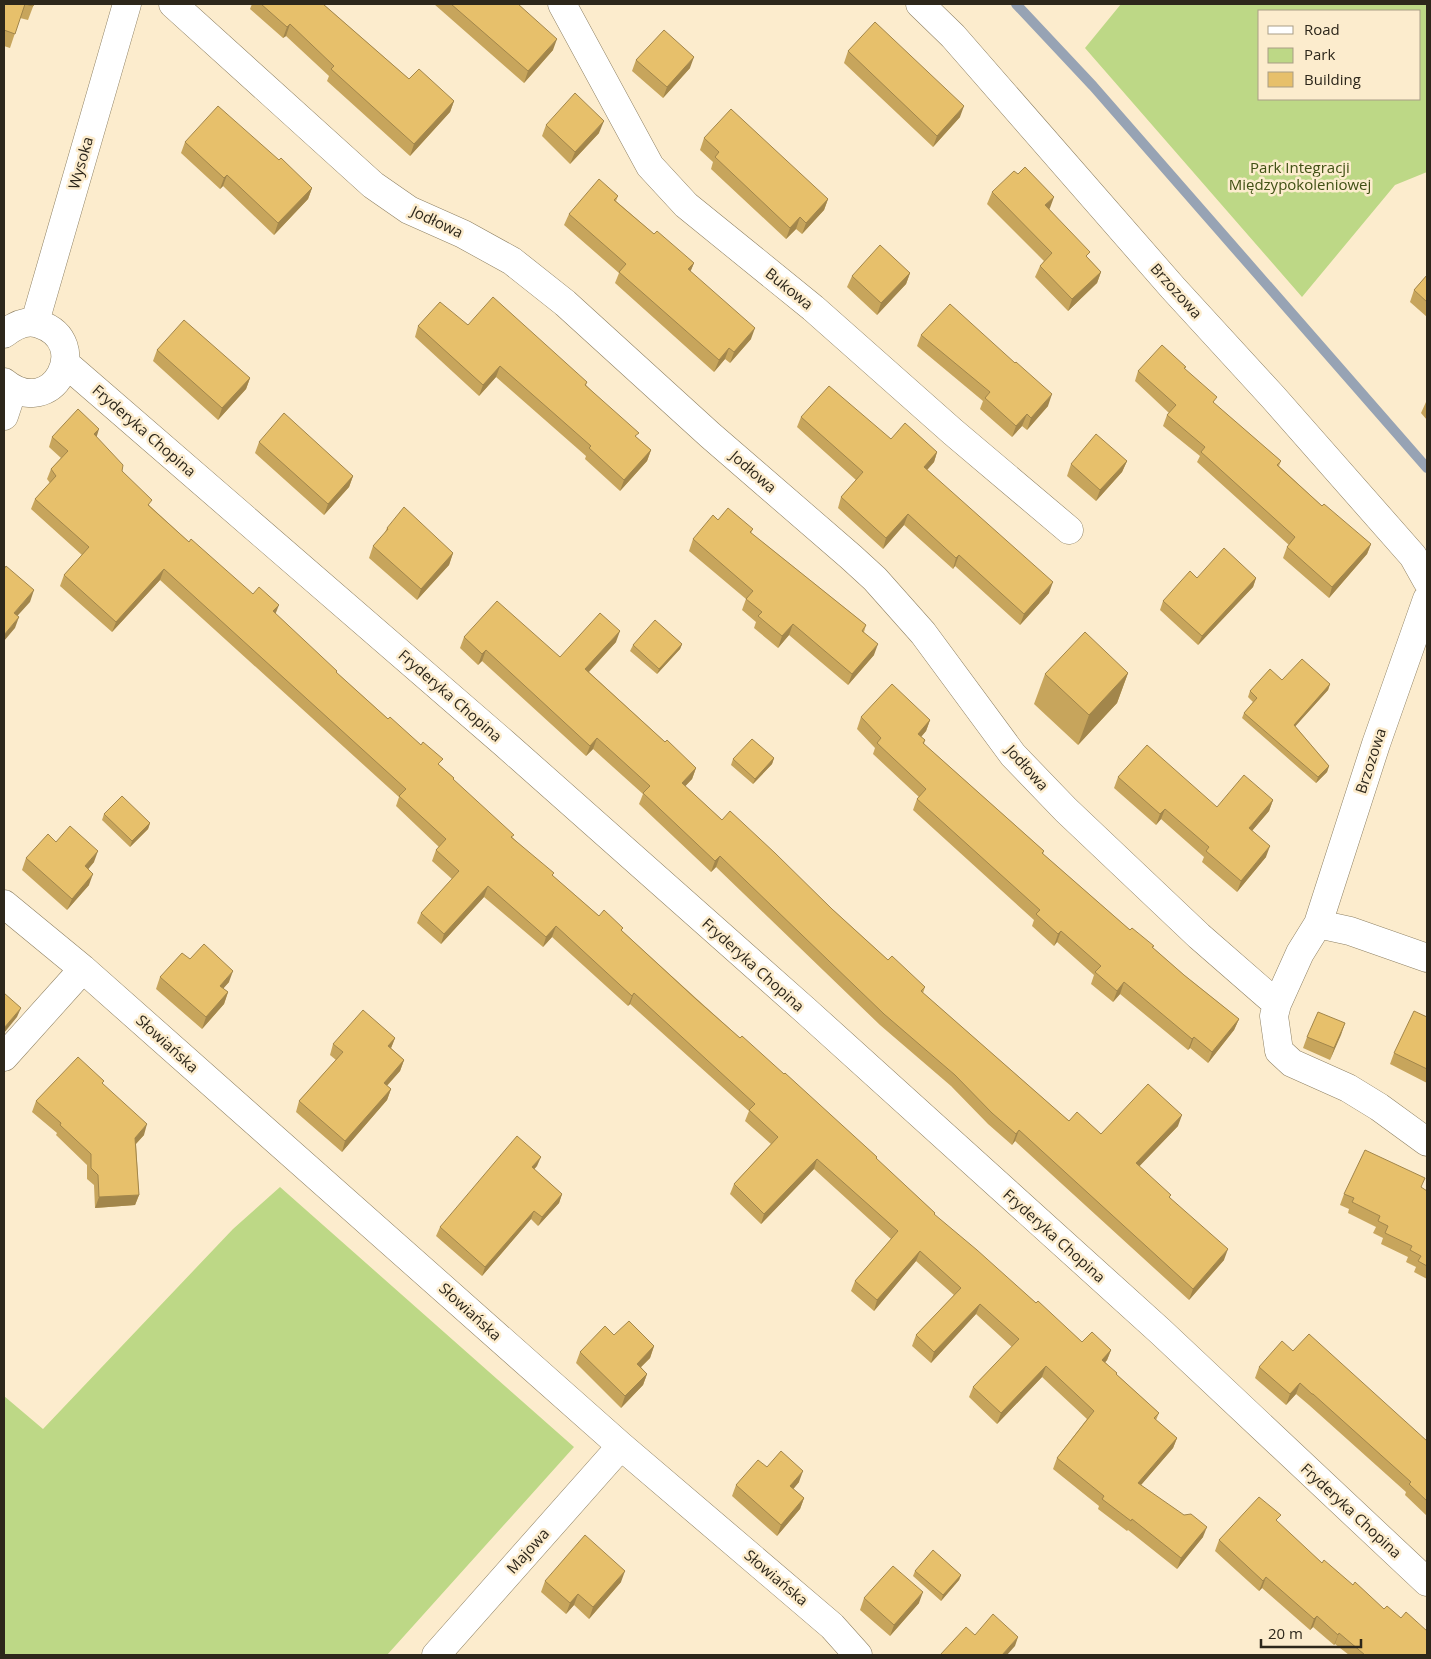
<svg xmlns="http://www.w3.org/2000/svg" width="1431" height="1659" font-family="'Open Sans',sans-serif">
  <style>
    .green { fill: #bdd886; fill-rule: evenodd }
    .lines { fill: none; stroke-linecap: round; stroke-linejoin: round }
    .stream { stroke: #97a3b4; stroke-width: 10 }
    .street-casing { stroke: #8e8063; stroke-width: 29 }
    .street { stroke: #fff; stroke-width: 28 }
    .wall { fill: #c7a55c }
    .shaded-wall { fill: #a2864b }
    .building { fill: #e7c06b; stroke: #a2864b }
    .labels { text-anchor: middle; stroke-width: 5; stroke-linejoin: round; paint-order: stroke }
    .street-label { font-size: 15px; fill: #2d271b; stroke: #fceccd }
    .park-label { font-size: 15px; fill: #405014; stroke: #fceccd }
  </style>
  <rect width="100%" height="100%" fill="#fceccd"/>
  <path class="green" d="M 1121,4 L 1427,4 L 1427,172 L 1395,185 L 1302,297 L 1085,48 ZM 1260,11 L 1420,11 L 1420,99 L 1260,99 Z
    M 280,1187 L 574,1447 L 387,1655 L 4,1655 L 4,1396 L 43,1429 L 233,1229 Z"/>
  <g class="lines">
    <path class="stream" d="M 1016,4 L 1093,86 L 1427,468"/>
    <defs>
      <path id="street" d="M 173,4 L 373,185 L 409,210 L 463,234 L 512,261 L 565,303 L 710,435 L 851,557 L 875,579 L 923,633 L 1013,755 L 1066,810 L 1199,936 L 1277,1004
        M 562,4 L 650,166 L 686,205 L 813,308 L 953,432 L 1069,530
        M 920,4 L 953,36 L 1173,288 L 1273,397 L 1413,556 L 1427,581
        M 35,322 L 127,4
        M 4,334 C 14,326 26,319 39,324 C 94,342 53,422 4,382
        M 65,363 L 505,744 L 805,1010 L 1160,1331 L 1427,1582
        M 4,416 L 13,389
        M 4,904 L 83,969 L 621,1446 L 832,1626 L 858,1655
        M 1318,924 L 1376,744 L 1427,599
        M 1427,958 L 1350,931 L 1318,924 L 1300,953 L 1277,1004 L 1274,1016 L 1279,1051 L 1292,1063 L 1348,1088 L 1379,1107 L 1427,1142
        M 4,1057 L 83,969
        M 436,1655 L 621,1446"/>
    </defs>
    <use href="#street" class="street-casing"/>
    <use href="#street" class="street"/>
  </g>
  <path class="wall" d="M 4,4 L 34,4 L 28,20 L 20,18 L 10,48 L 4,46 Z
    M 252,4 L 323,4 L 409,79 L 454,101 L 450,112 L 410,156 L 327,81 L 329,76 L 286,36 L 283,38 L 250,9 Z
    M 434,4 L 518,4 L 553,50 L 524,83 Z
    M 848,51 L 960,117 L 933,147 L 844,63 Z
    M 636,60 L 690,68 L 663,98 L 632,71 Z
    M 546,125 L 599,133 L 570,164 L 542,136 Z
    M 704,138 L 828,199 L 824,210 L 802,234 L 796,229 L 786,239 L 711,169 L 713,162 L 700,150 Z
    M 185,142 L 279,160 L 312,188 L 308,199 L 274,235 L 223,186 L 220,189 L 181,153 Z
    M 992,192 L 1050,208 L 1049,209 L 1088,258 L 1101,272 L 1097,283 L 1068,311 L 1035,277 L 1040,266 L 1044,261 L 987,204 Z
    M 618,196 L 616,201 L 654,234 L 694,263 L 690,272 L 751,339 L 730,363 L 725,359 L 714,372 L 615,283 L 619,273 L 564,225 L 569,214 Z
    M 910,273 L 906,284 L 877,315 L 847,287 L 852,276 Z
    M 1427,275 L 1427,317 L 1410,302 L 1414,290 Z
    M 468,325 L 587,382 L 586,385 L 637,438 L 651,450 L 647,461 L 620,491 L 585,459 L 586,456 L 496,377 L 479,396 L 415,337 L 418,326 Z
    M 921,335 L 1015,363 L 1048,406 L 1027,430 L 1022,426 L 1012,437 L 980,409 L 983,401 L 917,346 Z
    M 157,350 L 250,378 L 246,389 L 218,420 L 153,361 Z
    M 1185,369 L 1215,404 L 1281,461 L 1279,466 L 1322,506 L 1371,544 L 1367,554 L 1329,598 L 1283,558 L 1287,547 L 1289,545 L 1197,462 L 1200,456 L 1163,426 L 1167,415 L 1169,413 L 1135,381 L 1138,371 Z
    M 1427,401 L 1427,420 L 1421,413 L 1426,402 Z
    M 801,417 L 937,452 L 934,462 L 927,470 L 1049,593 L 1020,625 L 955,566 L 953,569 L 904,525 L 883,549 L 838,508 L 841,497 L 856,480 L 797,427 Z
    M 52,437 L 96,437 L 122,471 L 150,506 L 189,542 L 275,614 L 337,673 L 454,778 L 453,779 L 513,838 L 553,876 L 599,916 L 622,931 L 740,1038 L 877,1157 L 876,1159 L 935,1213 L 934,1215 L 1036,1303 L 1082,1342 L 1111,1350 L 1107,1360 L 1105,1362 L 1117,1375 L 1159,1413 L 1156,1420 L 1177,1438 L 1173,1448 L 1141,1485 L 1203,1537 L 1177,1569 L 1128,1530 L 1127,1531 L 1098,1509 L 1099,1506 L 1053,1469 L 1057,1458 L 1087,1419 L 1042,1377 L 997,1424 L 969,1397 L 973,1387 L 1012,1347 L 976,1314 L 931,1363 L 912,1346 L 916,1335 L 954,1295 L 916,1261 L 874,1311 L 851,1291 L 855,1281 L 891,1239 L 814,1169 L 761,1224 L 730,1194 L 734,1184 L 771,1144 L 745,1121 L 749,1111 L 630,1004 L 628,1006 L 552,937 L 543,947 L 484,897 L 441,944 L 417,923 L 421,913 L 452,879 L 432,861 L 436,850 L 439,847 L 396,806 L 399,797 L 160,580 L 112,632 L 60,586 L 64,575 L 82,555 L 31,509 L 35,499 L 50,483 L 47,479 L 51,469 L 61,458 L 49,447 Z
    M 259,442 L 353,476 L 349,487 L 324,515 L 255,453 Z
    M 1127,461 L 1122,472 L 1096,501 L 1067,476 L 1071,464 Z
    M 718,520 L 753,529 L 751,533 L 866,625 L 864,632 L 874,655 L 848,685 L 789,635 L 778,648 L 754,628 L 756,622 L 742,610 L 746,599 L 689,551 L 693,539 Z
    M 387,528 L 453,553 L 449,565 L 417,600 L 369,558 L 373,546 L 384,534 Z
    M 1197,578 L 1256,578 L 1253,587 L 1198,645 L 1160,610 L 1163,601 Z
    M 464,637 L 560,657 L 616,642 L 589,672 L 665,742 L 696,768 L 692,779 L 685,786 L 722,820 L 832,909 L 888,960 L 925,987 L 923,993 L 1069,1121 L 1101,1134 L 1178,1126 L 1139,1166 L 1170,1198 L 1224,1260 L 1189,1300 L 1015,1141 L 1012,1145 L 988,1124 L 951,1086 L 880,1025 L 716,867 L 711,872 L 639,804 L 643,794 L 593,749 L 586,756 L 482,661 L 478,665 L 460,648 Z
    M 682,644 L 680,649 L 657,674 L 630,651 L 633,645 Z
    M 1128,673 L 1117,703 L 1078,745 L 1034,704 L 1045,674 Z
    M 1282,680 L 1330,684 L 1328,690 L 1295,726 L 1329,766 L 1327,772 L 1316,783 L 1242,718 L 1244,713 L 1253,702 L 1248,697 L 1250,691 Z
    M 861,717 L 930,720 L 926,731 L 921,737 L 925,740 L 924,744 L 1044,851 L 1043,854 L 1130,930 L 1153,948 L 1184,975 L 1239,1019 L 1234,1030 L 1208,1063 L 1190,1048 L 1188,1050 L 1120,994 L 1113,1002 L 1091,984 L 1094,975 L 1057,942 L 1054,946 L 1032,926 L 1034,920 L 913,810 L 917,799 L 919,797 L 873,754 L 875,748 L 857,729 Z
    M 774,758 L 772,764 L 753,784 L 731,765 L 733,759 Z
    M 1118,777 L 1217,807 L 1273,800 L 1269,811 L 1252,831 L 1266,857 L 1237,892 L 1202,862 L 1204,857 L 1161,819 L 1156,825 L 1114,788 Z
    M 104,814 L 150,823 L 148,829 L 130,847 L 102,820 Z
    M 56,842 L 94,862 L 88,869 L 89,885 L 67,910 L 22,870 L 26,858 Z
    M 190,959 L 229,982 L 223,988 L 228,992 L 224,1004 L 202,1029 L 156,989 L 160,977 Z
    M 1427,1016 L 1427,1083 L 1390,1064 L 1394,1053 Z
    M 1345,1023 L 1330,1060 L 1303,1048 L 1307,1037 Z
    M 395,1038 L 391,1048 L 404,1060 L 400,1071 L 387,1086 L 391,1089 L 387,1100 L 342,1152 L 296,1112 L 299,1101 L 336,1060 L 330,1055 L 333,1044 Z
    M 102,1084 L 144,1135 L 136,1144 L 139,1195 L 135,1205 L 95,1208 L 94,1185 L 87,1179 L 87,1165 L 56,1135 L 57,1133 L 32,1112 L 36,1101 Z
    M 537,1166 L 534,1169 L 562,1194 L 559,1203 L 538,1226 L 531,1219 L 482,1276 L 436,1236 L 440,1227 Z
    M 1421,1188 L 1427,1191 L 1427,1279 L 1414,1272 L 1416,1267 L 1406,1262 L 1408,1257 L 1381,1244 L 1383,1238 L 1373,1233 L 1376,1227 L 1348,1213 L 1349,1209 L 1340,1205 L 1344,1194 Z
    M 614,1335 L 654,1346 L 650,1358 L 641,1367 L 647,1374 L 643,1385 L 621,1408 L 576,1363 L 580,1352 Z
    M 1293,1351 L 1427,1441 L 1427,1516 L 1405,1495 L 1406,1492 L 1309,1405 L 1296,1394 L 1286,1405 L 1255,1378 L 1259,1367 Z
    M 767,1467 L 799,1482 L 793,1489 L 804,1498 L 800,1509 L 777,1536 L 732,1496 L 736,1485 Z
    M 1278,1523 L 1322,1563 L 1427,1655 L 1349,1655 L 1335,1644 L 1334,1645 L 1313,1627 L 1310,1630 L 1262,1588 L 1259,1591 L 1215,1551 L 1219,1540 Z
    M 915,1571 L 961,1575 L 959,1580 L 941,1601 L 913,1576 Z
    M 545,1581 L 621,1582 L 589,1619 L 574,1605 L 566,1614 L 541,1592 Z
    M 864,1598 L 919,1603 L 890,1636 L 860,1610 Z"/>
  <path class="shaded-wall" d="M 290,24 L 286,36 L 283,38 L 287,27 Z
    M 557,39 L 553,50 L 524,83 L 528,71 Z
    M 694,57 L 690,68 L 663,98 L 667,87 Z
    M 454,101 L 450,112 L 410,156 L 414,144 Z
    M 964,106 L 960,117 L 933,147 L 937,136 Z
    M 604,121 L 599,133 L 570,164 L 575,152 Z
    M 227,175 L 223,186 L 220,189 L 224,178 Z
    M 312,188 L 308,199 L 274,235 L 278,223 Z
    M 1054,197 L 1050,208 L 1041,217 L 1045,205 Z
    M 828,199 L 824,210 L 802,234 L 806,223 Z
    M 800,217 L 796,229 L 786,239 L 790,228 Z
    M 694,263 L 689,275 L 688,269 Z
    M 1101,272 L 1097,283 L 1068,311 L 1072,299 Z
    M 910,273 L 906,284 L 877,315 L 881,303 Z
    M 755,328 L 751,339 L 730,363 L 734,352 Z
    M 729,348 L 725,359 L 714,372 L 719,360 Z
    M 500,366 L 496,377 L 479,396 L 483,385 Z
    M 250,378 L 246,389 L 218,420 L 222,408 Z
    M 1052,394 L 1048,406 L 1027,430 L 1031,418 Z
    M 1027,414 L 1022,426 L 1012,437 L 1016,426 Z
    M 99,429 L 96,439 L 94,434 Z
    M 651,450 L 647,461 L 620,491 L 624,480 Z
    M 937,452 L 934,462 L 920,478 L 924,467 Z
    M 1127,461 L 1122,472 L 1096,501 L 1100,490 Z
    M 353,476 L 349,487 L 324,515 L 328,504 Z
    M 908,514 L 904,525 L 883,549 L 886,538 Z
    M 1371,544 L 1367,554 L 1329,598 L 1332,587 Z
    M 453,553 L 449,565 L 417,600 L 421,589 Z
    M 959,555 L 955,566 L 953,569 L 956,558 Z
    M 164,569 L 160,580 L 112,632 L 116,622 Z
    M 1256,578 L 1253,587 L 1198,645 L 1202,636 Z
    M 1053,582 L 1049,593 L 1020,625 L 1024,614 Z
    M 34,590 L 30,602 L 10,624 L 14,613 Z
    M 279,605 L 275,615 L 273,611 Z
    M 19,617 L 15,628 L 4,641 L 4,635 Z
    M 793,624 L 789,635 L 778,648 L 782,636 Z
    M 620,631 L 616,642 L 581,680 L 585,669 Z
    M 682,644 L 680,649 L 657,674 L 659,669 Z
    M 878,644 L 874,655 L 848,685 L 852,674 Z
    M 486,650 L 482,661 L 478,665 L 482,654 Z
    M 1128,673 L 1117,703 L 1078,745 L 1089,715 Z
    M 1330,684 L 1328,690 L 1292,730 L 1294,725 Z
    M 930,720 L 926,731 L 914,745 L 918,734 Z
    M 597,738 L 593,749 L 586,756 L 590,746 Z
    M 774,758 L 772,764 L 753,784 L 755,779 Z
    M 1329,766 L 1327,772 L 1316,783 L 1318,777 Z
    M 696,768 L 692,779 L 678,794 L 682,783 Z
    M 1273,800 L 1269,811 L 1245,839 L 1249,828 Z
    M 1165,809 L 1161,819 L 1156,825 L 1160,814 Z
    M 150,823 L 148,829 L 130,847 L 132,841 Z
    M 1270,846 L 1266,857 L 1237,892 L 1241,881 Z
    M 98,851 L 94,862 L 81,878 L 85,866 Z
    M 720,856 L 716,867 L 711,872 L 715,861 Z
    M 93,874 L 89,885 L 67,910 L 72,899 Z
    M 488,886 L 484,897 L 441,944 L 444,934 Z
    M 556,926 L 552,937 L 543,947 L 546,937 Z
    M 1061,931 L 1057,942 L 1054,946 L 1058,934 Z
    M 233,971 L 229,982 L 216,997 L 220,986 Z
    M 1124,982 L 1120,994 L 1113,1002 L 1117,991 Z
    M 228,992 L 224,1004 L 202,1029 L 206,1017 Z
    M 634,993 L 630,1004 L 628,1006 L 632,996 Z
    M 21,1008 L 17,1017 L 4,1033 L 4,1028 Z
    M 1239,1019 L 1234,1030 L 1208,1063 L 1212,1052 Z
    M 1345,1023 L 1341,1035 L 1330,1060 L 1334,1048 Z
    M 1194,1037 L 1190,1048 L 1188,1050 L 1192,1039 Z
    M 395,1038 L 391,1048 L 388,1046 Z
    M 404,1060 L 400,1071 L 380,1093 L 384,1083 Z
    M 391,1089 L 387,1100 L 342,1152 L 345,1141 Z
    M 1182,1115 L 1178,1126 L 1132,1174 L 1136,1163 Z
    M 147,1124 L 144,1135 L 131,1149 L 135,1138 Z
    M 1019,1130 L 1015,1141 L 1012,1145 L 1016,1134 Z
    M 541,1157 L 537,1166 L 528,1176 L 532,1167 Z
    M 817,1159 L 814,1169 L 761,1224 L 764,1214 Z
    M 562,1194 L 559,1203 L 538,1226 L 542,1217 Z
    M 139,1195 L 135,1205 L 95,1208 L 99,1197 Z
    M 534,1211 L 531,1219 L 482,1276 L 485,1267 Z
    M 1228,1249 L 1224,1260 L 1189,1300 L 1193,1289 Z
    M 920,1251 L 916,1261 L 874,1311 L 877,1300 Z
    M 980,1304 L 976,1314 L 931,1363 L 934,1352 Z
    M 654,1346 L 650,1358 L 633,1375 L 637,1364 Z
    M 1111,1350 L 1107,1360 L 1099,1370 L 1102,1360 Z
    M 1046,1366 L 1042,1377 L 997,1424 L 1001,1413 Z
    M 647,1374 L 643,1385 L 621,1408 L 625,1396 Z
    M 1300,1383 L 1296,1394 L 1286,1405 L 1290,1394 Z
    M 1177,1438 L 1173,1448 L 1134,1493 L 1138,1483 Z
    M 803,1471 L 799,1482 L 786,1498 L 790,1486 Z
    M 804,1498 L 800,1509 L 777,1536 L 781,1525 Z
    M 1207,1527 L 1203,1537 L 1177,1569 L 1181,1558 Z
    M 625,1571 L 621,1582 L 589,1619 L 593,1607 Z
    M 961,1575 L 959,1580 L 941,1601 L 943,1595 Z
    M 1266,1577 L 1262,1588 L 1259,1591 L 1263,1581 Z
    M 923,1592 L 919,1603 L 890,1636 L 894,1625 Z
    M 578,1594 L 574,1605 L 566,1614 L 570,1603 Z
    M 1317,1616 L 1313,1627 L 1310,1630 L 1314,1619 Z
    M 1339,1633 L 1335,1644 L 1334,1645 L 1338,1635 Z
    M 1018,1637 L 1015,1646 L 1007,1655 L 1002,1655 Z"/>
  <path class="building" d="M 4,4 L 34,4 L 33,6 L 25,4 L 15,34 L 4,30 Z
    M 261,4 L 323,4 L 409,79 L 419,69 L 454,101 L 414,144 L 331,69 L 334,66 L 290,24 L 287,27 Z
    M 451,4 L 518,4 L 557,39 L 528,71 Z
    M 875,22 L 964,106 L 937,136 L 848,51 Z
    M 664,30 L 694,57 L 667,87 L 636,60 Z
    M 575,93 L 604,121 L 575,152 L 546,125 Z
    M 218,106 L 279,160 L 281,158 L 312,188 L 278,223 L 227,175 L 224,178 L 185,142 Z
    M 731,109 L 828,199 L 806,223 L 800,217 L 790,228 L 715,157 L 719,152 L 704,138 Z
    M 1025,167 L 1054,197 L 1045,205 L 1090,252 L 1086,256 L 1101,272 L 1072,299 L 1040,266 L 1052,253 L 992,192 L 1014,171 L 1018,174 Z
    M 599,179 L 618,196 L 614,200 L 654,234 L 657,231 L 694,263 L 688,269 L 755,328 L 734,352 L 729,348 L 719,360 L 619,272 L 626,264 L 569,214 Z
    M 880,245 L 910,273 L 881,303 L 852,276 Z
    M 1427,275 L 1427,302 L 1414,290 Z
    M 493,297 L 587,382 L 585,385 L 639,433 L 635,436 L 651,450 L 624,480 L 589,448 L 591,446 L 500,366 L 483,385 L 418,326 L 440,302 L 468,325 Z
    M 950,304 L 1015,363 L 1016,362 L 1052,394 L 1031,418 L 1027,414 L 1016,426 L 985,398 L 990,392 L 921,335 Z
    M 184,320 L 250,378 L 222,408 L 157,350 Z
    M 1162,345 L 1186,367 L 1184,368 L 1217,397 L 1213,402 L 1281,461 L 1277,465 L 1322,506 L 1324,504 L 1371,544 L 1332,587 L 1287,547 L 1295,537 L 1201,452 L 1205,447 L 1167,415 L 1176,405 L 1138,371 Z
    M 829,386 L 891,439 L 905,423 L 937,452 L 924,467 L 1053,582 L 1024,614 L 959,555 L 956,558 L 908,514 L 886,538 L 841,497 L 863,472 L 801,417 Z
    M 78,409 L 99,429 L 94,434 L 123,465 L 122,471 L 152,500 L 148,505 L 189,542 L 191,539 L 253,594 L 259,587 L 279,605 L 273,611 L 337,671 L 336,672 L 388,719 L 390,717 L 421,745 L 423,742 L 443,759 L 438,764 L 454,778 L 453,779 L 514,835 L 511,837 L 554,873 L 552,875 L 599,916 L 604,910 L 623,928 L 621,930 L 697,1000 L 740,1038 L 742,1036 L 784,1074 L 785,1073 L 877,1157 L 876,1158 L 935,1213 L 934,1214 L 977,1250 L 1036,1303 L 1038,1301 L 1082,1342 L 1092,1332 L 1111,1350 L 1102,1360 L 1117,1373 L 1116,1374 L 1159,1413 L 1154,1418 L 1177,1438 L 1138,1483 L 1184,1515 L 1191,1514 L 1207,1527 L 1181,1558 L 1132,1519 L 1131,1521 L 1102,1499 L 1104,1496 L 1057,1458 L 1094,1411 L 1046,1366 L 1001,1413 L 973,1387 L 1019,1339 L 980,1304 L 934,1352 L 916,1335 L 961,1288 L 920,1251 L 877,1300 L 855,1281 L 898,1231 L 817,1159 L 764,1214 L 734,1184 L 778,1137 L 749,1110 L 755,1104 L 634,993 L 632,996 L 556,926 L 546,937 L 488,886 L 444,934 L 421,913 L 459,871 L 436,850 L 446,839 L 399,796 L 406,789 L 164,569 L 116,622 L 64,575 L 89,547 L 35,499 L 56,476 L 51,469 L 68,451 L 52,437 Z
    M 284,413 L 353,476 L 328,504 L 259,442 Z
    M 1096,434 L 1127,461 L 1100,490 L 1071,464 Z
    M 404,507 L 453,553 L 421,589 L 373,546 L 388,529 L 387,528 Z
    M 728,508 L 753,529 L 750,532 L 866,625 L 862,631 L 878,644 L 852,674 L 793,624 L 782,636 L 758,616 L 762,612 L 746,599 L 753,591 L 693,539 L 713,515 L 718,520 Z
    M 1224,548 L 1256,578 L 1202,636 L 1163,601 L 1190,571 L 1197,578 Z
    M 6,566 L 34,590 L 14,613 L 19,617 L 4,635 L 4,569 Z
    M 497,601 L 560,657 L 600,613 L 620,631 L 585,669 L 665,742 L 667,740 L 696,768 L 682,783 L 722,820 L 730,811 L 775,853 L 832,909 L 888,960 L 892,956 L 925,987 L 921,991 L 1069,1121 L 1077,1112 L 1101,1134 L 1148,1084 L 1182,1115 L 1136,1163 L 1171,1195 L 1169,1197 L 1228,1249 L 1193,1289 L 1019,1130 L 1016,1134 L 992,1113 L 955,1075 L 884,1014 L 720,856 L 715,861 L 643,793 L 650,786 L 597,738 L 590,746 L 486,650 L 482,654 L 464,637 Z
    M 655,620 L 682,644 L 659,669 L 633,645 Z
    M 1085,632 L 1128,673 L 1089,715 L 1045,674 Z
    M 1302,659 L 1330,684 L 1294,725 L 1329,766 L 1318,777 L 1244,713 L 1257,698 L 1250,691 L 1270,669 L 1282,680 Z
    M 892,684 L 930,720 L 918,734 L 925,740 L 923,743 L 1044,851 L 1042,853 L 1130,930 L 1132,928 L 1154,946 L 1152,947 L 1184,975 L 1239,1019 L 1212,1052 L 1194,1037 L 1192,1039 L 1124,982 L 1117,991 L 1095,972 L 1101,966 L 1061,931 L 1058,934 L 1036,914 L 1040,910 L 917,799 L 926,789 L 877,743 L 881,738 L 861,717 Z
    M 752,739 L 774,758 L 755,779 L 733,759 Z
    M 1147,745 L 1217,807 L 1244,775 L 1273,800 L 1249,828 L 1270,846 L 1241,881 L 1206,851 L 1209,847 L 1165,809 L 1160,814 L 1118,777 Z
    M 122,796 L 150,823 L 132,841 L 104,814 Z
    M 70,826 L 98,851 L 85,866 L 93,874 L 72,899 L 26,858 L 48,834 L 56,842 Z
    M 204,944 L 233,971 L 220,986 L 228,992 L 206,1017 L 160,977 L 182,953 L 190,959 Z
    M 4,993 L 21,1008 L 4,1028 Z
    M 363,1010 L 395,1038 L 388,1046 L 404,1060 L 384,1083 L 391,1089 L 345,1141 L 299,1101 L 343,1052 L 333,1044 Z
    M 1414,1011 L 1427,1017 L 1427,1016 L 1427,1069 L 1394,1053 Z
    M 1318,1012 L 1345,1023 L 1334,1048 L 1307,1037 Z
    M 78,1057 L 104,1081 L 102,1083 L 147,1124 L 135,1138 L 139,1195 L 99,1197 L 98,1175 L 91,1168 L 91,1154 L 60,1125 L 61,1123 L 36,1101 Z
    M 517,1136 L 541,1157 L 532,1167 L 562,1194 L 542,1217 L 534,1211 L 485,1267 L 440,1227 Z
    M 1365,1150 L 1425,1178 L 1421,1187 L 1427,1191 L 1427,1266 L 1418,1261 L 1421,1256 L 1410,1250 L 1412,1246 L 1385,1233 L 1388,1226 L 1378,1221 L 1380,1216 L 1352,1202 L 1354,1198 L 1344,1194 Z
    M 629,1321 L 654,1346 L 637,1364 L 647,1374 L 625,1396 L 580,1352 L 605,1326 L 614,1335 Z
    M 1309,1334 L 1427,1441 L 1427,1501 L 1409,1484 L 1411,1482 L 1313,1394 L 1312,1394 L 1300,1383 L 1290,1394 L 1259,1367 L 1282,1341 L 1293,1351 Z
    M 781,1451 L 803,1471 L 790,1486 L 804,1498 L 781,1525 L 736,1485 L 758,1460 L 767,1467 Z
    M 1259,1497 L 1281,1515 L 1276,1520 L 1322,1563 L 1324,1560 L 1353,1585 L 1355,1582 L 1384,1609 L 1387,1606 L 1401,1618 L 1406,1612 L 1427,1631 L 1427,1655 L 1365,1655 L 1339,1633 L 1338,1635 L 1317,1616 L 1314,1619 L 1266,1577 L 1263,1581 L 1219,1540 Z
    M 585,1535 L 625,1571 L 593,1607 L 578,1594 L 570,1603 L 545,1581 Z
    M 933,1550 L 961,1575 L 943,1595 L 915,1571 Z
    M 893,1566 L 923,1592 L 894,1625 L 864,1598 Z
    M 993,1614 L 1018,1637 L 1002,1655 L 940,1655 L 966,1627 L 975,1635 Z"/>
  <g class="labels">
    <g class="street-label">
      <text transform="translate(81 163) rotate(-74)" y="5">Wysoka</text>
      <text transform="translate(437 222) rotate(25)" y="5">Jodłowa</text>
      <text transform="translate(789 289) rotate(39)" y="5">Bukowa</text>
      <text transform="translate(1176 291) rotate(48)" y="5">Brzozowa</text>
      <text transform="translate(144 431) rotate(41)" y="5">Fryderyka Chopina</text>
      <text transform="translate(753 472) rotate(41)" y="5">Jodłowa</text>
      <text transform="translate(450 696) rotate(41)" y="5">Fryderyka Chopina</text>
      <text transform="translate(1371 761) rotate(-72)" y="5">Brzozowa</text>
      <text transform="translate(1027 768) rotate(48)" y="5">Jodłowa</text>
      <text transform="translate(753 965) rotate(42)" y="5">Fryderyka Chopina</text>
      <text transform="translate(167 1044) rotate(42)" y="5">Słowiańska</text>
      <text transform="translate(1054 1236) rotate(42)" y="5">Fryderyka Chopina</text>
      <text transform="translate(470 1312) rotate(42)" y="5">Słowiańska</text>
      <text transform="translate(1351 1511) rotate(43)" y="5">Fryderyka Chopina</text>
      <text transform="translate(528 1551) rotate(-48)" y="5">Majowa</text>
      <text transform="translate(776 1578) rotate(40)" y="5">Słowiańska</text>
    </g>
    <g class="park-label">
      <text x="1300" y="173">Park Integracji<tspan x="1300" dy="17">Międzypokoleniowej</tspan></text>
    </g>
  </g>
  <rect width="1431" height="1659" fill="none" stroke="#2d271b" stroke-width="10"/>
  <rect x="1258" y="10" width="162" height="90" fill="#fceccd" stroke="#a99d86"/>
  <rect x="1268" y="26" width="25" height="8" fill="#ffffff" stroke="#a99d86"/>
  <text x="1304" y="35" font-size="15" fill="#2d271b">Road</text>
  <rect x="1268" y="48" width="25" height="15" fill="#bdd886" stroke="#a99d86"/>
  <text x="1304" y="60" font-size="15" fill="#2d271b">Park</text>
  <rect x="1268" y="72" width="25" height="15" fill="#e7c06b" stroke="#a99d86"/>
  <text x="1304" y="85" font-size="15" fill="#2d271b">Building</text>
  <path d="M1261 1639v8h100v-8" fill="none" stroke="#2d271b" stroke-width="2.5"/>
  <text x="1268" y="1639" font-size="15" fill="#2d271b" stroke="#fceccd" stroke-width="4" paint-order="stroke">20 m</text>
</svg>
